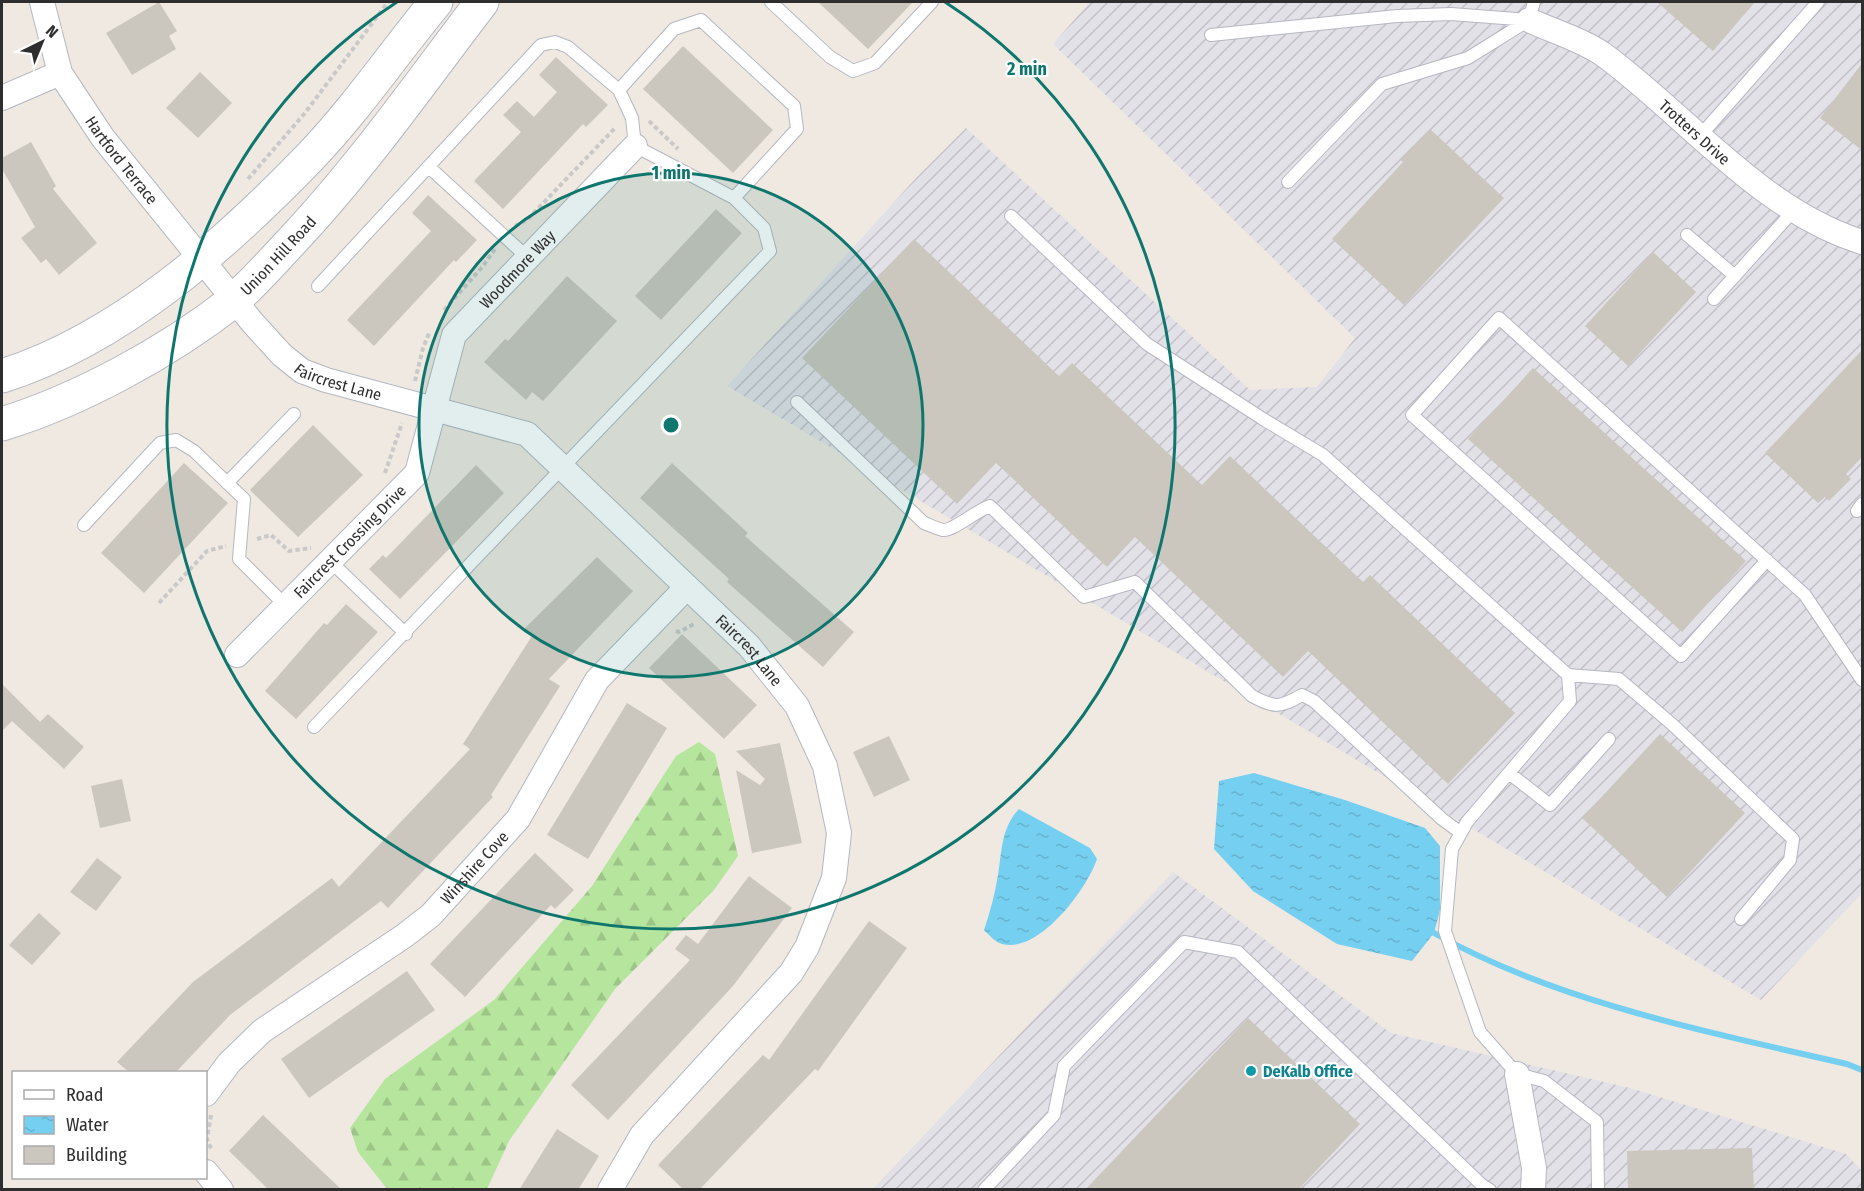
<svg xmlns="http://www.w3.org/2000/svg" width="1864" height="1191" font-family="'Fira Sans Condensed',sans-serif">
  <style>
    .industrial { fill: url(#industrial-furrows) }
    .forest { fill: url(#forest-firs) }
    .water { fill: url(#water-ripples) }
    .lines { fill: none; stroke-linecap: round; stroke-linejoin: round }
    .stream { stroke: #75cff0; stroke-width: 6 }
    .building { fill: #cbc7bf }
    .lane-casing { stroke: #b4b7c1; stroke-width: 14 }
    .street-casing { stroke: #b4b7c1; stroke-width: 26 }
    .secondary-casing { stroke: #b4b7c1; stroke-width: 35 }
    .path { stroke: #c9c9c9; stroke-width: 4; stroke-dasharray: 4.5 3; stroke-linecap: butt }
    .lane { stroke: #fff; stroke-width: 12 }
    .street { stroke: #fff; stroke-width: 24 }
    .secondary { stroke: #fff; stroke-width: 33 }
    .ring { fill: none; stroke: #0f766e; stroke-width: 3 }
    .culture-dot { fill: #0f9aa8; stroke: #fff; stroke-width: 2 }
    .labels { text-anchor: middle; stroke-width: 4.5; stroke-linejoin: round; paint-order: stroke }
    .street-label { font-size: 16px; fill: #2e2e2e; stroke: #fff }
    .culture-label { font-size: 16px; font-weight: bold; fill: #0d838f; stroke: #fff; text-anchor: start }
    .centre { fill: #0f766e; stroke: #fff; stroke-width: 3 }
    .ring-label { font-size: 18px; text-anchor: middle; font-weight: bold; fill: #0f766e; stroke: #fff; stroke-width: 4.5; stroke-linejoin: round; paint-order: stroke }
  </style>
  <defs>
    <pattern id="industrial-furrows" width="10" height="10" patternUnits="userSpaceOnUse" patternTransform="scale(1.5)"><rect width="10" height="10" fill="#e3e1e8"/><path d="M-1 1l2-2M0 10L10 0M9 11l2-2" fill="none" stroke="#c3c1c7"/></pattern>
    <pattern id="forest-firs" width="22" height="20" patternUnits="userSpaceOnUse" patternTransform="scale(1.5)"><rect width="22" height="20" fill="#b6e59e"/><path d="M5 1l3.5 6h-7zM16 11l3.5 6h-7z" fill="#9dc588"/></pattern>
    <pattern id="water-ripples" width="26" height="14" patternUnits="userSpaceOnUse" patternTransform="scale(1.5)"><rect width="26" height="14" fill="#75cff0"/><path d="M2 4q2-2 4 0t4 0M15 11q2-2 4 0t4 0" fill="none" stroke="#66b2ce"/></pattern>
  </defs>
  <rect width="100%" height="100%" fill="#efe9e1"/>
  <path class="industrial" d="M 1090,2 L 1862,2 L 1862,893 L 1761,1000 L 727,386 L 916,178 L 966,128 L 1250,390 L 1317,387 L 1355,338 L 1053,44 Z
    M 1173,872 L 1391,1033 L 1630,1088 L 1846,1154 L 1862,1171 L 1862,1190 L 872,1190 Z"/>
  <path class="forest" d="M 699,742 L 715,754 L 738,856 L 714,890 L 615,989 L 509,1141 L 487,1189 L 387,1189 L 358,1152 L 350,1128 L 385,1079 L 494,1000 L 592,886 L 676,756 Z"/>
  <path class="water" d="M 1254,773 L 1345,800 L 1425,828 L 1440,846 L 1440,910 L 1434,933 L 1412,961 L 1337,944 L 1253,891 L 1214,849 L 1219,781 Z
    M 1019,809 L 1090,848 L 1097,859 C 1087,889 1039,954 1002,944 C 995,942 989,935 984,930 C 990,912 995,894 998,875 C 1002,851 1001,828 1019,809 Z"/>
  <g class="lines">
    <path class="stream" d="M 1434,933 C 1556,1002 1712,1033 1847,1064 L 1862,1070"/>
  </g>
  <path class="building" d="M 159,2 L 177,31 L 169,36 L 176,49 L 132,75 L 106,33 Z
    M 818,2 L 913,2 L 868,49 Z
    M 1657,2 L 1755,2 L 1713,51 Z
    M 683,46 L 773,130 L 733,173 L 643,89 Z
    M 556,57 L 608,105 L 586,127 L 583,124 L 503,209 L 474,181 L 521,132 L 503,115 L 517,101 L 534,117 L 557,92 L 539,75 Z
    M 1863,62 L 1863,151 L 1820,118 Z
    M 200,72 L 232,103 L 198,138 L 166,108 Z
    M 1430,129 L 1504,198 L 1404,305 L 1332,239 L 1403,162 L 1400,160 Z
    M 31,142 L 56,186 L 53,189 L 97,243 L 59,275 L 46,259 L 41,263 L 21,238 L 35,227 L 2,169 L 2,158 Z
    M 428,195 L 477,240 L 456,262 L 454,260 L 374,346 L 347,320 L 431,231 L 412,213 Z
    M 716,209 L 742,233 L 661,320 L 635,296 Z
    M 914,239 L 1059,376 L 1072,363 L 1202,485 L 1230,456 L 1363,582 L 1370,575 L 1515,713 L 1448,784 L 1308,651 L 1283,677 L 1135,537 L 1107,567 L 996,463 L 957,504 L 802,358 Z
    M 1653,252 L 1696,292 L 1628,366 L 1585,326 Z
    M 567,276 L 617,321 L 543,401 L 532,392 L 526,400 L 484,362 L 505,339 L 508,341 Z
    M 1863,349 L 1863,456 L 1846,474 L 1851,479 L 1829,501 L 1825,497 L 1818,503 L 1765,453 Z
    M 1533,368 L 1746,561 L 1682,632 L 1468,439 Z
    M 313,425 L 363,475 L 298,537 L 250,490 Z
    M 184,463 L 228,503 L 144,593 L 101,553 Z
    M 672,463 L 748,533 L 745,536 L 854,632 L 823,667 L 727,582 L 729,579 L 640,498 Z
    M 476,465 L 504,493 L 400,599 L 369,569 L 383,555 L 386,558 Z
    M 597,557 L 633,591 L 549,679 L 560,686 L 491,795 L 493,797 L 388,908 L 381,901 L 230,1015 L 176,1072 L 129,1072 L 117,1062 L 193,982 L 332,878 L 339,887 L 470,749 L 463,744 L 532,636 L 524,629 Z
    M 346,604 L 378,632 L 296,719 L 265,691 L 324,623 L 327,625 Z
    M 682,634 L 757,705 L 724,739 L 649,668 Z
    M 2,684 L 40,722 L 48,714 L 84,747 L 64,769 L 12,721 L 2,731 Z
    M 627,703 L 667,728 L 588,859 L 547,835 Z
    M 1660,734 L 1745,813 L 1667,897 L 1582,818 Z
    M 889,736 L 910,780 L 874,797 L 853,752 Z
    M 780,743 L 802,843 L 752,853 L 736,770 L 760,785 L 765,779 L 736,751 Z
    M 122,779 L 131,821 L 100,828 L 91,786 Z
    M 535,853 L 574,890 L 555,909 L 551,905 L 465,997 L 430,964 Z
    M 97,858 L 122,877 L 96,911 L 70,892 Z
    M 749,876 L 792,908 L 733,986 L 608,1120 L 571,1085 L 690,960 L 675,949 L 686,935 L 698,944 Z
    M 39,913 L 61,933 L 32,965 L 9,945 Z
    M 869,921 L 907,948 L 818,1071 L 815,1069 L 699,1190 L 684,1190 L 658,1165 L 763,1055 L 769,1060 Z
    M 407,971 L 435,1010 L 309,1098 L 281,1059 Z
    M 1248,1018 L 1360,1124 L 1298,1190 L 1085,1190 Z
    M 263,1115 L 342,1190 L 269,1190 L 229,1151 Z
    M 557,1129 L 599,1156 L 578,1190 L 519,1190 Z
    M 1752,1148 L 1754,1190 L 1628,1190 L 1627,1151 Z"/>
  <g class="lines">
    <defs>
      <path id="lane" d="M 771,2 L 830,57 L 853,71 L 875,63 L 932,2
        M 1211,35 L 1397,16 L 1451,14 L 1529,20
        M 619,90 L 632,118 L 635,146 L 734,198
        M 1700,136 L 1818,2
        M 429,167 L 527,257
        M 1288,182 L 1382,84 L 1468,58 L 1529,20 L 1534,2
        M 1011,216 L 1147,344 L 1263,419 L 1323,455 L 1568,675 L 1570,701 L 1467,822 L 1452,849 L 1445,931 L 1480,1032 L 1517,1074 L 1544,1081 L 1597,1122 L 1598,1190
        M 1687,235 L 1735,276
        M 1714,299 L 1795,209
        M 797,402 L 924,523 C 930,525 937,529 943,530 C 953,531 977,510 990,506 L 1084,597 L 1135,582 L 1252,696 C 1275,708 1279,708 1302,695 L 1314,701 L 1442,819 L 1461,833
        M 227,483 L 294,414
        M 1857,511 L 1862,504
        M 84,525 L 160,443 L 176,440 L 194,451 L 244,499 L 239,559 L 286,606
        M 1767,560 L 1681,656 L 1412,415 L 1499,318 L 1805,595 L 1862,680
        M 330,561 L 406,634
        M 1568,675 L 1619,679 L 1673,725 L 1793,839 L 1790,860 L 1741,919
        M 314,727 L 770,251 L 764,228 L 734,198 L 797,129 L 794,106 L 701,20 L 674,29 L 619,90 L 568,47 L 555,42 L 541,45 L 318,286
        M 1509,773 L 1550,805 L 1609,739
        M 984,1190 L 1054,1115 L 1064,1066 L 1184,942 L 1238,952 L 1482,1185 L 1490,1190"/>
      <g id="street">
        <path id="s1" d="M 42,2 L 60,73 L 103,138 L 252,322 L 282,355 L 302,371 L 326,380 L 527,434 L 749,646 L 797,706 L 825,766 L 839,833 L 834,878 L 807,947 L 791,973 L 642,1135 L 610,1190"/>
        <path id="s2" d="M 1529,20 C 1552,31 1583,40 1604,55 C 1688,117 1760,210 1862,242"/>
        <path d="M 2,98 L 60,73"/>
        <path id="s3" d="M 237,655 L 417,473 L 454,335 L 635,146"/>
        <path d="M 1517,1074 L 1534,1168 L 1533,1190"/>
        <path id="s4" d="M 206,1094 L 229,1063 L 262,1031 L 404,936 L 431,915 L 518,819 L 597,680 L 687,587"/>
        <path d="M 206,1172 L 221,1190"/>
      </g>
      <g id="secondary">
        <path d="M 2,376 C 120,339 225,245 310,157 C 356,109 394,53 436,2"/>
        <path id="s5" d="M 2,424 C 80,400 168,352 233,301 C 253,284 272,262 290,243 C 361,168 420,83 482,2"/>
      </g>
    </defs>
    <use href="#lane" class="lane-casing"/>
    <use href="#street" class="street-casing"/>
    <use href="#secondary" class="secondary-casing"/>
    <path class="path" d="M 649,121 L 678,149
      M 248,179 L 305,113 L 388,2
      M 515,226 L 528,219 L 616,127
      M 444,310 L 483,266 L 495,249
      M 415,381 L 423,348 L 430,331
      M 385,473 L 402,423
      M 257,539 L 271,535 L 289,551 L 311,548
      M 159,603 L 207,551 L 226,546
      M 676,631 L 679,632 L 696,623
      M 211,1115 L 207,1139 L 212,1151"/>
    <use href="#lane" class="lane"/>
    <use href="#street" class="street"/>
    <use href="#secondary" class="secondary"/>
  </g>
  <circle cx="671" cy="425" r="252" fill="#0f766e" fill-opacity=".12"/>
  <g class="ring">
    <circle cx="671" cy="425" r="252"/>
    <path d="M945 2A504 504 0 1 1 397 2"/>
  </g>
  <circle class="culture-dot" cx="1251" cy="1071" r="6"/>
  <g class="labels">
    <g class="street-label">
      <text dy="6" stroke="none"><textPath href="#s2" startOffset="202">Trotters Drive</textPath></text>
      <text dy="6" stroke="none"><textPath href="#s1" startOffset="180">Hartford Terrace</textPath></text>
      <text dy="6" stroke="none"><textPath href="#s5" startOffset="327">Union Hill Road</textPath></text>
      <text dy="6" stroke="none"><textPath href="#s3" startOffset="490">Woodmore Way</textPath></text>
      <text dy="6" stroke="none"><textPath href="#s1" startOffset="496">Faircrest Lane</textPath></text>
      <text dy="6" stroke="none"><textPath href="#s3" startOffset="160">Faircrest Crossing Drive</textPath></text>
      <text dy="6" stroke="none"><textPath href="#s1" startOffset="1002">Faircrest Lane</textPath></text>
      <text dy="6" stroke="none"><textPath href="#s4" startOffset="354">Winshire Cove</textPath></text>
    </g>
    <g class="culture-label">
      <text x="1263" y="1077">DeKalb Office</text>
    </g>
  </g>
  <circle cx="671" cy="425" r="9" class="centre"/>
  <g class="ring-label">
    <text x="1027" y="75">2 min</text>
    <text x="671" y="179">1 min</text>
  </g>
  <rect width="1864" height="1191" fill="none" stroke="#2e2e2e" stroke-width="6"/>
  <rect x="12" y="1071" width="195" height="108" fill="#ffffff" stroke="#ababab" stroke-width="1.5"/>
  <rect x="24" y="1090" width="30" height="9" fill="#ffffff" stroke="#ababab" stroke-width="1.5"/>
  <text x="66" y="1101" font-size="18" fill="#2e2e2e">Road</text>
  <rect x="24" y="1116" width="30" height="18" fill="url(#water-ripples)" stroke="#ababab" stroke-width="1.5"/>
  <text x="66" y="1131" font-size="18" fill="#2e2e2e">Water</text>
  <rect x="24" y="1146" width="30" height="18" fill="#cbc7bf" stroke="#ababab" stroke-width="1.5"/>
  <text x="66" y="1161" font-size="18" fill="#2e2e2e">Building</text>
  <g transform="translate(42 42) rotate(43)" stroke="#ffffff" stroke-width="4.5" paint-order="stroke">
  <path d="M0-4.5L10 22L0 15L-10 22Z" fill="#2e2e2e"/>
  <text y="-9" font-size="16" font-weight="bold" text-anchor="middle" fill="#2e2e2e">N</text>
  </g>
</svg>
